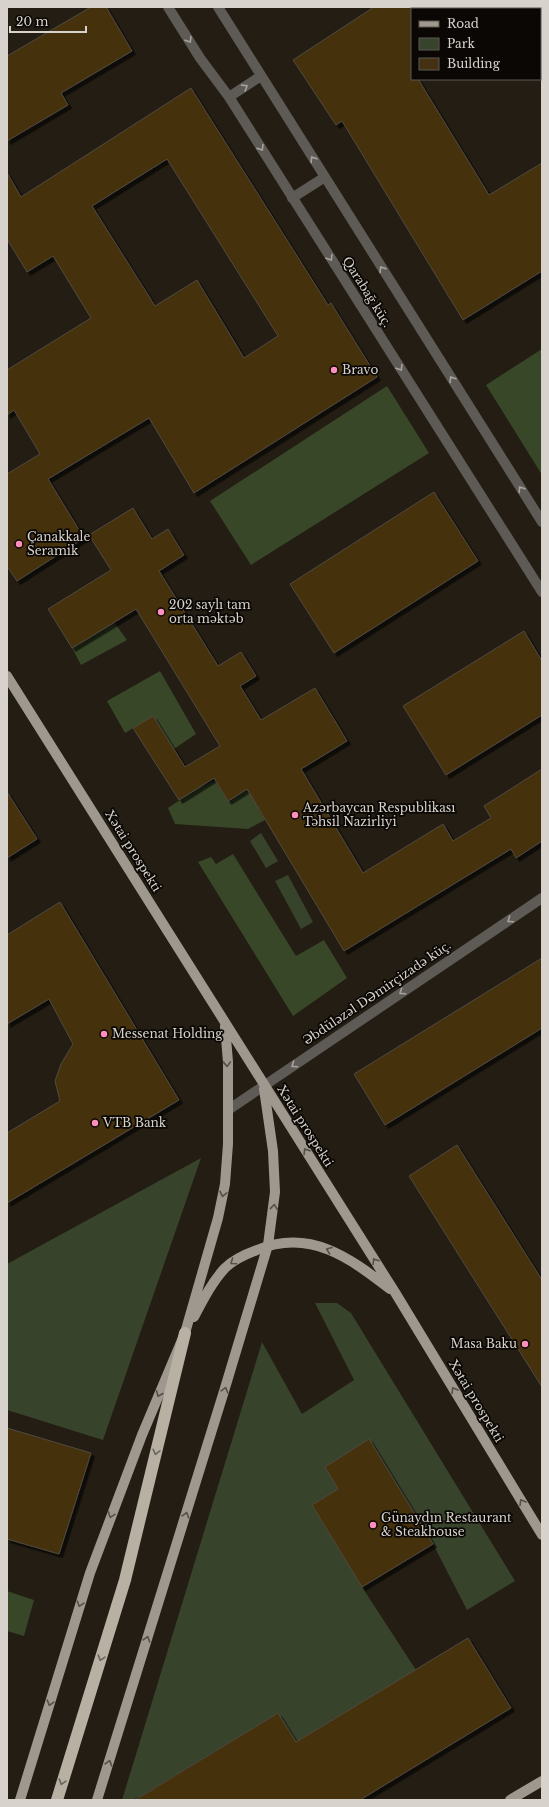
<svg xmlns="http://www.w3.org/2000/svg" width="549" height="1807" font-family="'Libre Baskerville',serif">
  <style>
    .green { fill: #37432a }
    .forest { fill: #384727 }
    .building { fill: #443111; stroke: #514a40; fill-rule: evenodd; filter: url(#shadow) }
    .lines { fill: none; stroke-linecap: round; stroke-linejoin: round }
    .minor { stroke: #5e5a56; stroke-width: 10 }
    .major { stroke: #9f988e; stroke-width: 10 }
    .highway { stroke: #b9b0a4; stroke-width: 12 }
    .oneway { stroke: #a7a29d }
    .oneway2 { stroke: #545049 }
    .oneway3 { stroke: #6a645c }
    .poi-dot { fill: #fe8ebc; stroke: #0a0704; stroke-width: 1.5 }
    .labels { text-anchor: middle; stroke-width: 3.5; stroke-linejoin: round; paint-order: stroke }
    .street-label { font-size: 12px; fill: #d7d2cc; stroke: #0a0704 }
    .poi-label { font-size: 12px; fill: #d7d2cc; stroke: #0a0704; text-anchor: start }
  </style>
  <defs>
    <filter id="shadow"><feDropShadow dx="3.5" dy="3.5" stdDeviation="0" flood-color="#0009"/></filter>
  </defs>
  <rect width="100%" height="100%" fill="#231d13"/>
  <path class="green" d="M 261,833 L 278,861 L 266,868 L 250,841 Z
    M 288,875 L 313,922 L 301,929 L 275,881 Z
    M 201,1158 L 103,1440 L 7,1410 L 7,1264 Z
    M 315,1303 L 337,1303 L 351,1313 L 515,1581 L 467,1610 L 433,1544 L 369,1439 L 325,1467 L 338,1489 L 312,1505 L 362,1587 L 416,1670 L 296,1742 L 278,1713 L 141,1796 L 132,1800 L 122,1800 L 262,1342 L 302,1414 L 354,1380 Z"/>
  <path class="forest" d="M 542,349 L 542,475 L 486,385 Z
    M 387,386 L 429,453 L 251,565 L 210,501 Z
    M 114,622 L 127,640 L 81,665 L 72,648 Z
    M 160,671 L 196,734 L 174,749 L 153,716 L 125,733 L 107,701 Z
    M 215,781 L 228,801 L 258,783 L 270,803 L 259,810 L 265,820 L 248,829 L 175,824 L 168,808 L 198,788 Z
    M 233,854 L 296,956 L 324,940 L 347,978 L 293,1016 L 198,862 L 211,857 L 216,864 Z
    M 7,1591 L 34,1600 L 24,1636 L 7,1631 Z"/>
  <path class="building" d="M 91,7 L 106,7 L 132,51 L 61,93 L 68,105 L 7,141 L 7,56 Z
    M 374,7 L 412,7 L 412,79 L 418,79 L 489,195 L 542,163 L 542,271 L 463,320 L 342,121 L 336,125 L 293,60 Z
    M 191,88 L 328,305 L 331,303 L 377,377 L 194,493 L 149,418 L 48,479 L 84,538 L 17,581 L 7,566 L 7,474 L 40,454 L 14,410 L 7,415 L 7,370 L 91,318 L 53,256 L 27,272 L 7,239 L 7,173 L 21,197 ZM 167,159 L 278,336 L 244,358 L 197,280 L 155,306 L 92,206 Z
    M 434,492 L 478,561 L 334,653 L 290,584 Z
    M 133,508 L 152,539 L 168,529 L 184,555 L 159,571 L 218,666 L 241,652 L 256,676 L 240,686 L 261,720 L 315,688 L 347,741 L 301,769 L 363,873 L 443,824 L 453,841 L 491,818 L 484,806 L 542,769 L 542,841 L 516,858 L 511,849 L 344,951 L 247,789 L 228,801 L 214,778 L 179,800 L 133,728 L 153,716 L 185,767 L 220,746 L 136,609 L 72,648 L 48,609 L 111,570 L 89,535 Z
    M 524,631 L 542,661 L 542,715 L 446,775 L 403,706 Z
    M 7,792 L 37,839 L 7,858 Z
    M 60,902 L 179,1100 L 7,1203 L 7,1133 L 60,1101 L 55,1081 L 61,1064 L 73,1044 L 49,999 L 7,1024 L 7,935 Z
    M 542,958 L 542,1028 L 385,1125 L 354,1074 Z
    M 457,1145 L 542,1280 L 542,1387 L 409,1176 Z
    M 7,1428 L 91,1453 L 59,1554 L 7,1539 Z
    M 369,1439 L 433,1544 L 362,1587 L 312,1505 L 338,1489 L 325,1467 Z
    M 468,1638 L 511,1708 L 360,1800 L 135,1800 L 278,1713 L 296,1742 Z"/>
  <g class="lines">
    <path class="minor" d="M 168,7 L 200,58 L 229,97 L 542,592
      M 218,7 L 542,522
      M 229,97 L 261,76
      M 292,198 L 325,177
      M 228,1110 L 542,898"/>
    <path class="major" d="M 7,676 L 396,1294 L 542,1535
      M 194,1317 C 203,1300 212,1282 225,1268 C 234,1259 246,1254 257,1250 C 310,1228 350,1258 390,1289
      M 20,1800 L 90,1573 L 142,1435 L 185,1333 L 218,1218 L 225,1184 L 228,1144 L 228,1062 L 225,1026
      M 97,1800 L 225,1388 L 268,1245 L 275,1192 L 273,1151 L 264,1089
      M 510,1800 L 542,1781"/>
    <path class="highway" d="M 57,1800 L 125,1580 L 185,1333"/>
  </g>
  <defs><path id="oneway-chevron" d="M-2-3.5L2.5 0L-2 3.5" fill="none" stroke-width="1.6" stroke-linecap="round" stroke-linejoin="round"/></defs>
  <g class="oneway">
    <use href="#oneway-chevron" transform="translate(189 40) rotate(58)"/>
    <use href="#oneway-chevron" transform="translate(245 87) rotate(-32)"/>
    <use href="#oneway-chevron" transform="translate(261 148) rotate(58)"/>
    <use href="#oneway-chevron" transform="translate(313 159) rotate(-122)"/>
    <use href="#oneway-chevron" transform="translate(330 258) rotate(58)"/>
    <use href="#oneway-chevron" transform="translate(382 269) rotate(-122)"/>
    <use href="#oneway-chevron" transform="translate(400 368) rotate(58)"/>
    <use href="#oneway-chevron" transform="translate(452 379) rotate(-122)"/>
    <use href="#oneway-chevron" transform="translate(521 489) rotate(-122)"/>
    <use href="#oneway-chevron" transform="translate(510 920) rotate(146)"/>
    <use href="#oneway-chevron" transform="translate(402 992) rotate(146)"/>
    <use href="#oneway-chevron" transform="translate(294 1065) rotate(146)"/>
  </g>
  <g class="oneway2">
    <use href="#oneway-chevron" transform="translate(227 1064) rotate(88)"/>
    <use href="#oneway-chevron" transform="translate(306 1151) rotate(-122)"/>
    <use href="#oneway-chevron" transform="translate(223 1194) rotate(102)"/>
    <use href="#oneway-chevron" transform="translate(274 1207) rotate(-84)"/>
    <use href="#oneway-chevron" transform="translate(329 1250) rotate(-159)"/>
    <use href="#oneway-chevron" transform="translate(375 1261) rotate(-122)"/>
    <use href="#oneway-chevron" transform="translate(233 1262) rotate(145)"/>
    <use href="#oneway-chevron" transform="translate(225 1390) rotate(-73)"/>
    <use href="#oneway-chevron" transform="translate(454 1390) rotate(-121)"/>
    <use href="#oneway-chevron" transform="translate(159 1394) rotate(113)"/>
    <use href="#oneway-chevron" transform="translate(522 1502) rotate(-121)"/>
    <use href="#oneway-chevron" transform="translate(111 1515) rotate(110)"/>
    <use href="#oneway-chevron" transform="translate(186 1515) rotate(-73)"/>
    <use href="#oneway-chevron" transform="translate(80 1604) rotate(108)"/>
    <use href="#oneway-chevron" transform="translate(147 1639) rotate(-73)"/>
    <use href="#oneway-chevron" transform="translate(50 1703) rotate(107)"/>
    <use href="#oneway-chevron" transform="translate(109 1763) rotate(-73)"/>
  </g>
  <g class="oneway3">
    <use href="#oneway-chevron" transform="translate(156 1452) rotate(104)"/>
    <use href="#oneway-chevron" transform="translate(101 1658) rotate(107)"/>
    <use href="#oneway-chevron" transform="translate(62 1782) rotate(107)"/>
  </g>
  <g class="poi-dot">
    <circle cx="334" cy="370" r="4"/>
    <circle cx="19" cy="544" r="4"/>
    <circle cx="161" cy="612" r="4"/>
    <circle cx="295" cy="815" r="4"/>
    <circle cx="104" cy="1034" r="4"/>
    <circle cx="95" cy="1123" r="4"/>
    <circle cx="525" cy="1344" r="4"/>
    <circle cx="373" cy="1525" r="4"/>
  </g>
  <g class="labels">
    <g class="street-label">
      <text transform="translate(367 292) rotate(58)" y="4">Qarabağ küç.</text>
      <text transform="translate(133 851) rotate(58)" y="4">Xətai prospekti</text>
      <text transform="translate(377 993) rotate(-34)" y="4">Əbdüləzəl DƏmirçizadə küç.</text>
      <text transform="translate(305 1126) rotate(58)" y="4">Xətai prospekti</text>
      <text transform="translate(476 1401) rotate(59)" y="4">Xətai prospekti</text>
    </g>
    <g class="poi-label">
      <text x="342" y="374">Bravo</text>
      <text x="27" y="541">Çanakkale<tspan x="27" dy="14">Seramik</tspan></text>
      <text x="169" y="609">202 saylı tam<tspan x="169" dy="14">orta məktəb</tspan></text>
      <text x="303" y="812">Azərbaycan Respublikası<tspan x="303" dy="14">Təhsil Nazirliyi</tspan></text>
      <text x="112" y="1038">Messenat Holding</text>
      <text x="103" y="1127">VTB Bank</text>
      <text x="517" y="1348" text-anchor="end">Masa Baku</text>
      <text x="381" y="1522">Günaydın Restaurant<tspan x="381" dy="14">&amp; Steakhouse</tspan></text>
    </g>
  </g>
  <rect width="549" height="1807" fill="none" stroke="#d7d2cc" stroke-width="16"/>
  <rect x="411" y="8" width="130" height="72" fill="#0a0704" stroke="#5c5854"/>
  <rect x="419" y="21" width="20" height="6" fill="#9f988e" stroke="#5c5854"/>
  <text x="447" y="28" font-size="12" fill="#d7d2cc">Road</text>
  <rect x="419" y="38" width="20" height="12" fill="#37432a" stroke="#5c5854"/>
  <text x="447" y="48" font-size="12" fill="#d7d2cc">Park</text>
  <rect x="419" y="58" width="20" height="12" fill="#443111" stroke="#5c5854"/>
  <text x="447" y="68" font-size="12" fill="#d7d2cc">Building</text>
  <path d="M10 26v6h76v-6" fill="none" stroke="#d7d2cc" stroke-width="2"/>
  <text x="16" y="26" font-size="12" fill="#d7d2cc" stroke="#0a0704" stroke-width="3" paint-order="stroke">20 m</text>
</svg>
